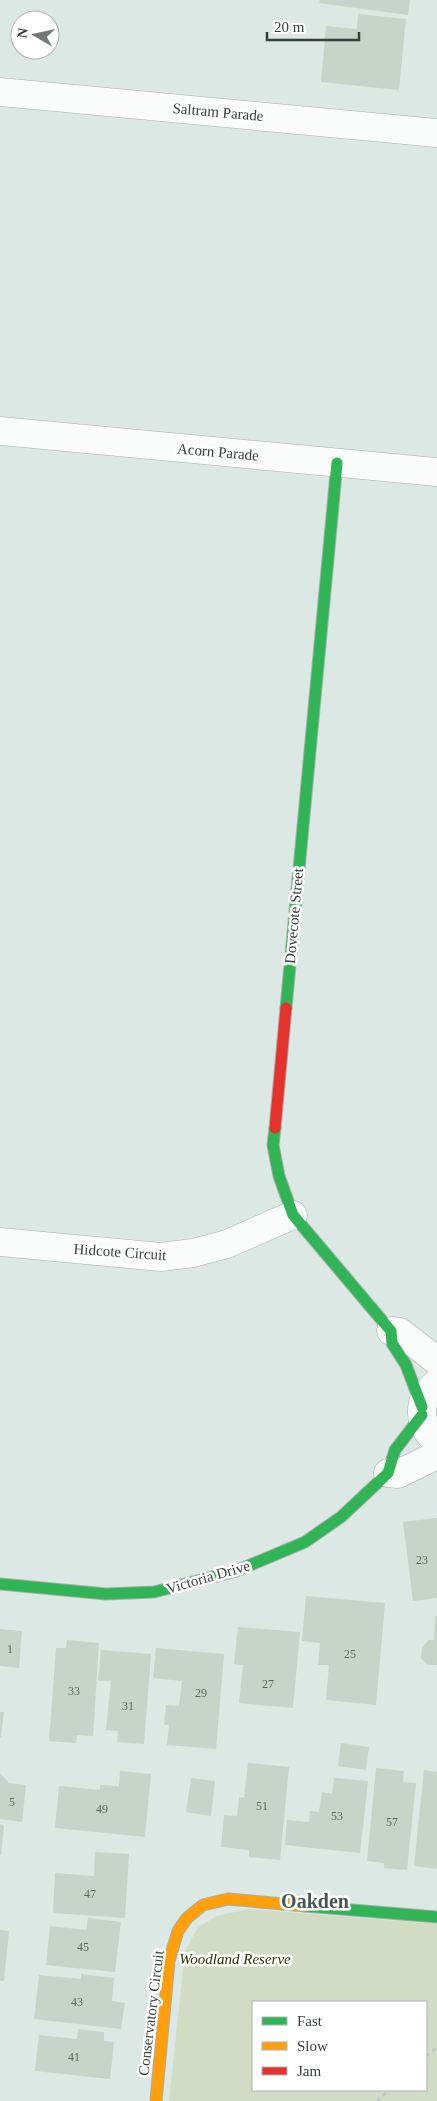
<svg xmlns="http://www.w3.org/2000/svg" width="437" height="2101" font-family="'Times New Roman',serif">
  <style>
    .green { fill: #d2dcc5; fill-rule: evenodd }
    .building { fill: #c6d4c9 }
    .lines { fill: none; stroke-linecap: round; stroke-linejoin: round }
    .street-casing { stroke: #a5aeaa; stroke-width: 29 }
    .fast-casing { stroke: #a5aeaa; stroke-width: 13 }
    .slow-casing { stroke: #a5aeaa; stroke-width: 13 }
    .jam-casing { stroke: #a5aeaa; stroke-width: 13 }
    .path { stroke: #c2c6c5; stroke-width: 3; stroke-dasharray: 4 4; stroke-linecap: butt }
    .street { stroke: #fafcfb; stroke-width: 28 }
    .fast { stroke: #30b455; stroke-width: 11 }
    .slow { stroke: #ff9f0a; stroke-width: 11 }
    .jam { stroke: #e5322d; stroke-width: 11 }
    .labels { text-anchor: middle; stroke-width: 5; stroke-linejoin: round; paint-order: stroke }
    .number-label { font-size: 12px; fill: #5c6661 }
    .street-label { font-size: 15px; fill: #373f3c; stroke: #fff }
    .park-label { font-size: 15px; font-style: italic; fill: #2b3203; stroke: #fff }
    .district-label { font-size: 20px; font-weight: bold; fill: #465851; stroke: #fff }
  </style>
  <rect width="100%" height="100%" fill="#dce8e3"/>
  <path class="green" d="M 248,1909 L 437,1924 L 437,2101 L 169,2101 L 185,1951 L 198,1927 L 217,1916 ZM 253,2002 L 426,2002 L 426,2090 L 253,2090 Z"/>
  <path class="building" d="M 320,0 L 410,0 L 408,15 L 319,3 Z
    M 358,14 L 406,19 L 399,90 L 321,82 L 326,26 L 357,29 Z
    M 437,1518 L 437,1598 L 413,1601 L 403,1522 Z
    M 306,1596 L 385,1603 L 376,1705 L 326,1700 L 329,1665 L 318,1665 L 320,1643 L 302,1641 Z
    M 435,1616 L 437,1616 L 437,1665 L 428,1665 L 421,1658 L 422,1647 L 429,1640 L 434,1640 Z
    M 238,1627 L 300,1632 L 293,1708 L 239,1703 L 243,1665 L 234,1664 Z
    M 0,1629 L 22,1631 L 19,1668 L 0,1666 Z
    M 67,1640 L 99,1643 L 93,1736 L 77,1735 L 76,1743 L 49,1741 L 56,1648 L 66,1648 Z
    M 156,1648 L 224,1654 L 216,1749 L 167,1745 L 169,1725 L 164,1725 L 166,1705 L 179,1706 L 182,1681 L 153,1678 Z
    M 101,1650 L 151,1654 L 144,1744 L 117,1742 L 118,1731 L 106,1730 L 111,1681 L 98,1681 Z
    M 0,1712 L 4,1712 L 1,1737 L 0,1737 Z
    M 341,1743 L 369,1747 L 366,1770 L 338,1766 Z
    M 248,1763 L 289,1767 L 280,1860 L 249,1857 L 249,1850 L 221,1847 L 224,1815 L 237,1816 L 239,1797 L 244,1798 Z
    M 376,1768 L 404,1771 L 403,1782 L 416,1783 L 407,1870 L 384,1868 L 384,1863 L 367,1861 Z
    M 424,1770 L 437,1772 L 437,1869 L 414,1866 Z
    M 120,1771 L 151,1774 L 145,1837 L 55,1828 L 59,1786 L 100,1790 L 100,1785 L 119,1786 Z
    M 0,1773 L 9,1783 L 26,1785 L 22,1822 L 0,1819 Z
    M 191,1778 L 215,1781 L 211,1816 L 186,1812 Z
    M 334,1778 L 368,1781 L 360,1853 L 285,1845 L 287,1820 L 309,1822 L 310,1811 L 319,1812 L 322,1792 L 332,1794 Z
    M 0,1824 L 4,1825 L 1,1855 L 0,1855 Z
    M 95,1852 L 129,1854 L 125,1918 L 53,1913 L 55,1873 L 94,1876 Z
    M 88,1918 L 121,1922 L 115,1972 L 46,1965 L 50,1926 L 86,1930 Z
    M 0,1930 L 9,1931 L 4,1981 L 0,1981 Z
    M 81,1974 L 114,1978 L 112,2001 L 125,2003 L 121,2029 L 34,2019 L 39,1975 L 81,1979 Z
    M 78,2029 L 104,2032 L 104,2041 L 114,2042 L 110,2079 L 35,2071 L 39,2035 L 77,2039 Z"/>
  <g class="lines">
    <defs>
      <path id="street" d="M 0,92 L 437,133
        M 0,431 L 437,472
        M 0,1242 L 161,1257 L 193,1253 L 227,1244 L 293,1215
        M 391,1331 L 400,1332 L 437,1361
        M 437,1383 C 416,1399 418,1426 437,1442
        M 388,1473 L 398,1474 L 437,1455"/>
      <path id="fast" d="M 286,1008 L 337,463
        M 275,1128 L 273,1145 L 279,1176 L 293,1215 L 391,1331 L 392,1343 L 406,1365 L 422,1407
        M 0,1584 L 106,1594 L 154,1592 L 236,1571 L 305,1542 L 341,1517 L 388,1473 L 395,1450 L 422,1415
        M 305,1906 L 437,1917"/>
      <path id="slow" d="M 156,2101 L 169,1961 L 178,1931 L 187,1918 L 203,1905 L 228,1899 L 305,1906"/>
      <path id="jam" d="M 275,1128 L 286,1008"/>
    </defs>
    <use href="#street" class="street-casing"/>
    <use href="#fast" class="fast-casing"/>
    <use href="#slow" class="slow-casing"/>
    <use href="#jam" class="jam-casing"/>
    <path class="path" d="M 426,2056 L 437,2047
      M 377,2101 L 389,2090"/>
    <use href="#street" class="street"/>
    <use href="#fast" class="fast"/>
    <use href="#slow" class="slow"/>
    <use href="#jam" class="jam"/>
  </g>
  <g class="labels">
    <g class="number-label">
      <text x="422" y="1564">23</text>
      <text x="10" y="1653">1</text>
      <text x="350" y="1658">25</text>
      <text x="268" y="1688">27</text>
      <text x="74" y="1695">33</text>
      <text x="201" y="1697">29</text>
      <text x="128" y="1710">31</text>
      <text x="12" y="1806">5</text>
      <text x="262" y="1810">51</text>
      <text x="102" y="1813">49</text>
      <text x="337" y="1820">53</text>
      <text x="392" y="1826">57</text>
      <text x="90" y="1898">47</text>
      <text x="83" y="1951">45</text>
      <text x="77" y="2006">43</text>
      <text x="74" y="2061">41</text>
    </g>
    <g class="street-label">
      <text transform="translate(218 112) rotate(5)" y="5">Saltram Parade</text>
      <text transform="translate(218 452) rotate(5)" y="5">Acorn Parade</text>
      <text transform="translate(294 916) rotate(-85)" y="5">Dovecote Street</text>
      <text transform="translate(120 1252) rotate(4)" y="5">Hidcote Circuit</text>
      <text transform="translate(208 1577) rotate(-16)" y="5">Victoria Drive</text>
      <text transform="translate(151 2013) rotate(-83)" y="5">Conservatory Circuit</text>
    </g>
    <g class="park-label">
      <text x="235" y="1964">Woodland Reserve</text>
    </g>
    <g class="district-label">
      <text x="315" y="1908">Oakden</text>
    </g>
  </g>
  <rect x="252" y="2001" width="175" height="90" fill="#ffffff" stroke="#afb2b1"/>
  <rect x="262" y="2017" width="25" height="8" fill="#30b455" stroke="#afb2b1"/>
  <text x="297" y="2026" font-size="15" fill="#373f3c">Fast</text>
  <rect x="262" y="2042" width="25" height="8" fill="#ff9f0a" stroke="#afb2b1"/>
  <text x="297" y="2051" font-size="15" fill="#373f3c">Slow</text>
  <rect x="262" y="2067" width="25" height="8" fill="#e5322d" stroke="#afb2b1"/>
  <text x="297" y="2076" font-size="15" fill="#373f3c">Jam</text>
  <g transform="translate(35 35) rotate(279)"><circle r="24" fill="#ffffff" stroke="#afb2b1"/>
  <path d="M0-4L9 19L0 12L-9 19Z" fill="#717a76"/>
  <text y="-8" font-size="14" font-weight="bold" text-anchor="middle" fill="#373f3c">N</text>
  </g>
  <path d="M267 32v8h92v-8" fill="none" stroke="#373f3c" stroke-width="2.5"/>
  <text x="274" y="32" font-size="15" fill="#373f3c" stroke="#ffffff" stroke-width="4" paint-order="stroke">20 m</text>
</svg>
